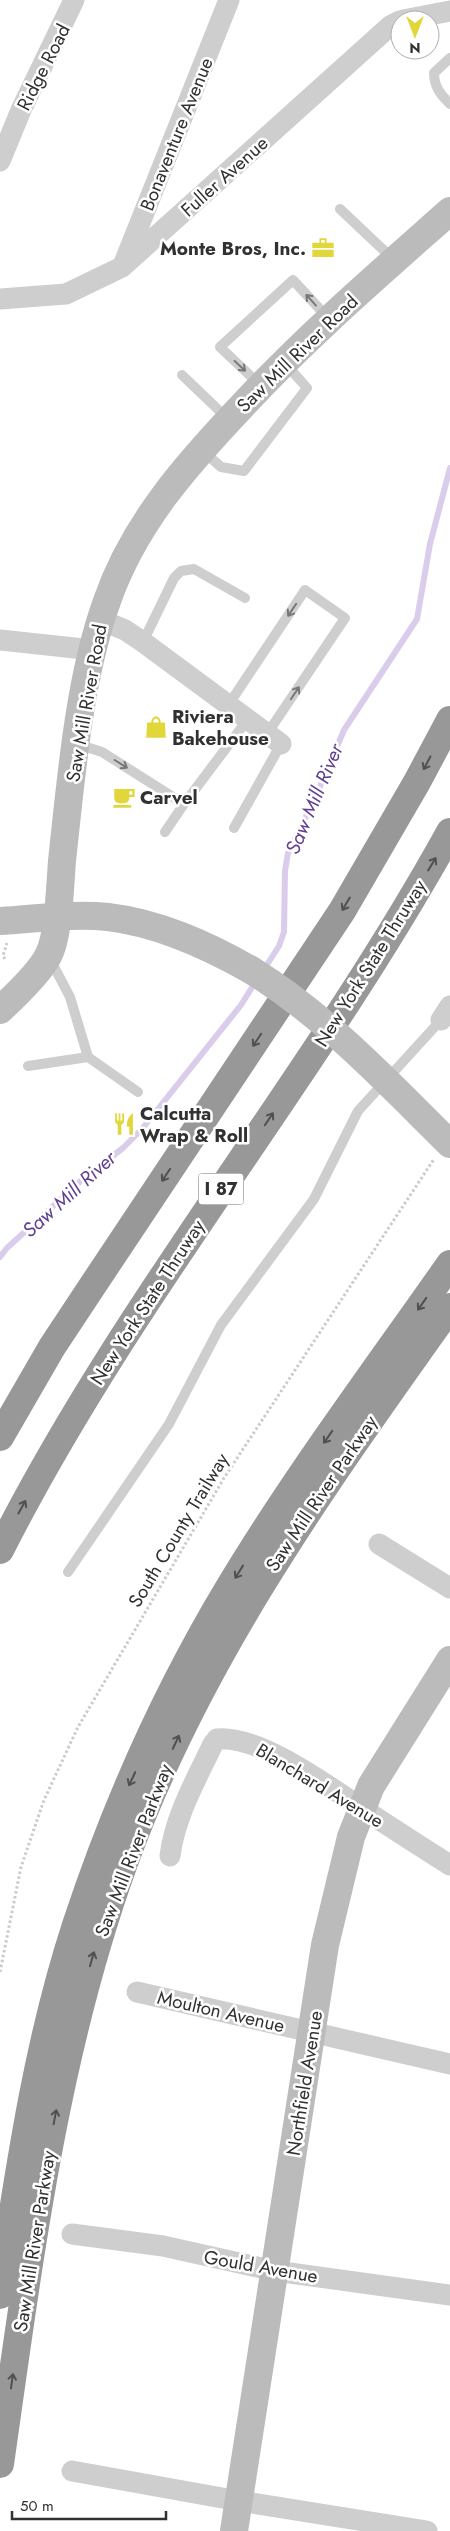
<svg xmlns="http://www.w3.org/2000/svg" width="450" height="2531" font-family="Jost,sans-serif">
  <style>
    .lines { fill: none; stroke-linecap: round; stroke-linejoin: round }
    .stream { stroke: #dacdec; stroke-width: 6 }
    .path { stroke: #cbcbcb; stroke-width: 3; stroke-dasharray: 2.5 2.5; stroke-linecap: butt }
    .lane { stroke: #cecece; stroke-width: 10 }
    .street { stroke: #cecece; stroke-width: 21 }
    .secondary { stroke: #bbb; stroke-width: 28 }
    .highway { stroke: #989898; stroke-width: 28 }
    .secondary-bridge { stroke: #bbb; stroke-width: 28 }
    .oneway { stroke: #787878 }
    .oneway2 { stroke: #505050 }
    .labels { text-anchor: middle; stroke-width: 5; stroke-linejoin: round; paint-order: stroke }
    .shield { fill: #fff; stroke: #6f6f6f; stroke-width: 1 }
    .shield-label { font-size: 18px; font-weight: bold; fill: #313131 }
    .street-label { font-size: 19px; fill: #313131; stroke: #fff }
    .poi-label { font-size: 19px; font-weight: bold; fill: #313131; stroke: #fff; text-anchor: start }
    .water-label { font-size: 20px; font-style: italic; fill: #614093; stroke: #fff }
  </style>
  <rect width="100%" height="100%" fill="#fff"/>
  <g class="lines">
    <path class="stream" d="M 263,971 L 279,946 L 284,932 L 285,871 L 288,853 L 316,796 L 344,730 L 417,619 L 430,544 L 450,468
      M 0,1257 L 7,1248 L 84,1178 L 123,1148 L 142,1129 L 241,1005 L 256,981"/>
    <path class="path" d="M 5,959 L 3,956 L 7,943
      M 0,1972 L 21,1867 L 44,1800 L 78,1727 L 224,1478 L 434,1159"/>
    <path class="lane" d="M 450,58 L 434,73 C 434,87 441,95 450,104
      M 340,209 L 394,260
      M 182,375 L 228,419
      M 260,385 L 220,347 L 293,280 L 328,318
      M 203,451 L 221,467 L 244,471 L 307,388 L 285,363
      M 143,642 L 174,578 L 181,571 L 194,569 L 245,598
      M 229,704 L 305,590 L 345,618 L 267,734
      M 77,744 L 102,752 L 184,804 L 248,719
      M 234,828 L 281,744
      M 165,832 L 184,804
      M 50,959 L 70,997 L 88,1057
      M 28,1066 L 88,1057 L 138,1092
      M 68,1572 L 169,1424 L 221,1325 L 314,1199 L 358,1111 L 441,1020"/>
    <path class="street" d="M 403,20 L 450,11
      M 0,161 L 21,110 L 74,0
      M 124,263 L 229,0
      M 0,299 L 66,294 L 122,267 L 390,26 L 400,21
      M 101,620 L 125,630 L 143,642 L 281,744
      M 0,640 L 93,650
      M 441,1020 L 450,1006
      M 379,1544 L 450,1588
      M 170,1856 C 175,1816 196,1780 213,1744 L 217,1739 C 260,1735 328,1786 363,1809 C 392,1828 421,1847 450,1865
      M 137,1992 L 450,2064
      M 72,2234 L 163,2246 L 275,2271 L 450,2295
      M 72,2471 L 239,2501 L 427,2531"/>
    <path class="secondary" d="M 0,921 C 35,919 73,913 108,917 C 159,923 207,945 251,970
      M 0,1010 C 14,997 40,972 48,956 C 59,936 60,885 62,861 C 71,779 79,678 107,601 C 134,523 188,463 243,405 C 308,335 379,274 450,211
      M 234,2531 L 325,1945 L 351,1837 L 371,1786 L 450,1660"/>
    <path class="highway" d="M 0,1437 L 52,1347 L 91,1288 L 342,911 L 417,782 L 450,720
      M 0,1550 C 128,1297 313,1080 450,832
      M 0,2295 C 19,2171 37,2044 76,1925 C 115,1807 166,1692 230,1586 C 297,1475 375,1371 450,1264
      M 0,2464 C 29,2261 54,2056 124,1863 C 198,1658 325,1483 450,1307"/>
    <path class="secondary-bridge" d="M 251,970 C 327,1017 387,1082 450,1144"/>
  </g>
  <defs><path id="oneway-shaft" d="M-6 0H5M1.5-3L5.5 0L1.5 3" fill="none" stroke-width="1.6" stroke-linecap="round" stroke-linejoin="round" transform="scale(1.25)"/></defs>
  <g class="oneway">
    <use href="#oneway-shaft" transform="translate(311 300) rotate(-132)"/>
    <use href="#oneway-shaft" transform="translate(240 366) rotate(43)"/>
    <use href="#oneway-shaft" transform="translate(292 610) rotate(124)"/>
    <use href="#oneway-shaft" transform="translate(295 693) rotate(-56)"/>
    <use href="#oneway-shaft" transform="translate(121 764) rotate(32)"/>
  </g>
  <g class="oneway2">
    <use href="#oneway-shaft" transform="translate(427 763) rotate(118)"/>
    <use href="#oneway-shaft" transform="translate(432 864) rotate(-59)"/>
    <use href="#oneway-shaft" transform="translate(346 904) rotate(121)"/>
    <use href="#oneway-shaft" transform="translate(257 1040) rotate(124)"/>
    <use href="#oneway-shaft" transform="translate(269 1119) rotate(-56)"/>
    <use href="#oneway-shaft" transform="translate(166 1175) rotate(124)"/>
    <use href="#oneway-shaft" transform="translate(422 1304) rotate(125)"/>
    <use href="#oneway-shaft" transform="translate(328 1437) rotate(125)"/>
    <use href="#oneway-shaft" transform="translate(22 1507) rotate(-61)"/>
    <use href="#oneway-shaft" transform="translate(239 1572) rotate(122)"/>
    <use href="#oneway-shaft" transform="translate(176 1742) rotate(-65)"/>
    <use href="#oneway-shaft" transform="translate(132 1779) rotate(115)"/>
    <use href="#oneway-shaft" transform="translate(92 1959) rotate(-74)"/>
    <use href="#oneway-shaft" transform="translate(55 2117) rotate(-79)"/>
    <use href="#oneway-shaft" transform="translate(12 2381) rotate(-82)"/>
  </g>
  <defs>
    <symbol id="office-bare" viewBox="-9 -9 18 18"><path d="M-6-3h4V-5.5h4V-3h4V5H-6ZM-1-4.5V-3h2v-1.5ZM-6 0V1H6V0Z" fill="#e2d73a" stroke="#fff" stroke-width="2.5" paint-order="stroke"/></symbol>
    <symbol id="shop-bare" viewBox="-9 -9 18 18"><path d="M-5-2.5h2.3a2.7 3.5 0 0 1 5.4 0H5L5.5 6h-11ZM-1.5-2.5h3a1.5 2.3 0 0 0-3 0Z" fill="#e2d73a" stroke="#fff" stroke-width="2.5" paint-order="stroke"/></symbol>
    <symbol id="cafe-bare" viewBox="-9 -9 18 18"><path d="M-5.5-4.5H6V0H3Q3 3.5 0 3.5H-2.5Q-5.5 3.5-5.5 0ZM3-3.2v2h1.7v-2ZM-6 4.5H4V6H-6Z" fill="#e2d73a" stroke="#fff" stroke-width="2.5" paint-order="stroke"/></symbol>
    <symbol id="restaurant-bare" viewBox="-9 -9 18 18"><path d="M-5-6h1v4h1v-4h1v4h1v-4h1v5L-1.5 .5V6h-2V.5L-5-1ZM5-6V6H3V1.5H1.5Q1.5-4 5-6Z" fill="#e2d73a" stroke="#fff" stroke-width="2.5" paint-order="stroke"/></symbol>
  </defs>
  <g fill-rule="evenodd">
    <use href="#office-bare" x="307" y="232" width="32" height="32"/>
    <use href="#shop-bare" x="140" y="711" width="32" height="32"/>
    <use href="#cafe-bare" x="108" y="781" width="32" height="32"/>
    <use href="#restaurant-bare" x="108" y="1108" width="32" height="32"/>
  </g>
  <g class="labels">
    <rect class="shield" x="198.5" y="1173.5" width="45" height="31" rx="4"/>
    <g class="shield-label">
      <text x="221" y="1195">I 87</text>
    </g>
    <g class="street-label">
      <text transform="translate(43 67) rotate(-63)" y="7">Ridge Road</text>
      <text transform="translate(176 134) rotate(-68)" y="7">Bonaventure Avenue</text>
      <text transform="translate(224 176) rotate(-42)" y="7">Fuller Avenue</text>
      <text transform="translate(297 353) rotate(-44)" y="7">Saw Mill River Road</text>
      <text transform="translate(86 703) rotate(-80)" y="7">Saw Mill River Road</text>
      <text transform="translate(370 963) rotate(-58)" y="7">New York State Thruway</text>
      <text transform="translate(147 1302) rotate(-57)" y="7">New York State Thruway</text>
      <text transform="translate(321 1493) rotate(-56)" y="7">Saw Mill River Parkway</text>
      <text transform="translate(178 1530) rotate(-59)" y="7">South County Trailway</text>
      <text transform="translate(320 1785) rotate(31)" y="7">Blanchard Avenue</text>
      <text transform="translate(133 1850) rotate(-69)" y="7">Saw Mill River Parkway</text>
      <text transform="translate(221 2011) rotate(13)" y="7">Moulton Avenue</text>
      <text transform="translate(304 2083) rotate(-81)" y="7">Northfield Avenue</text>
      <text transform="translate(34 2241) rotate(-81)" y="7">Saw Mill River Parkway</text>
      <text transform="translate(261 2266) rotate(10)" y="7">Gould Avenue</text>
    </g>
    <g class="poi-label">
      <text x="306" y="255" text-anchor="end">Monte Bros, Inc.</text>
      <text x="172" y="723">Riviera<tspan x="172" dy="22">Bakehouse</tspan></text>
      <text x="140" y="804">Carvel</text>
      <text x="140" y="1120">Calcutta<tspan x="140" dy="22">Wrap &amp; Roll</tspan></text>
    </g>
    <g class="water-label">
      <text transform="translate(314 799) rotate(-67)" y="7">Saw Mill River</text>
      <text transform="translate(69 1194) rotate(-42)" y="7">Saw Mill River</text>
    </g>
  </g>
  <g transform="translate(415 35) rotate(180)"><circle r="24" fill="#ffffff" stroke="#adadad"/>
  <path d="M0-4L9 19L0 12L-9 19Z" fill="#e2d73a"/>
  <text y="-8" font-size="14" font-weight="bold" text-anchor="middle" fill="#313131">N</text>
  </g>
  <path d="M12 2511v8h154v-8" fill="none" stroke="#313131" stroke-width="2.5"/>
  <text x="20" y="2511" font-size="15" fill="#313131" stroke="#ffffff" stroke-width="4" paint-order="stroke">50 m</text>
</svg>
